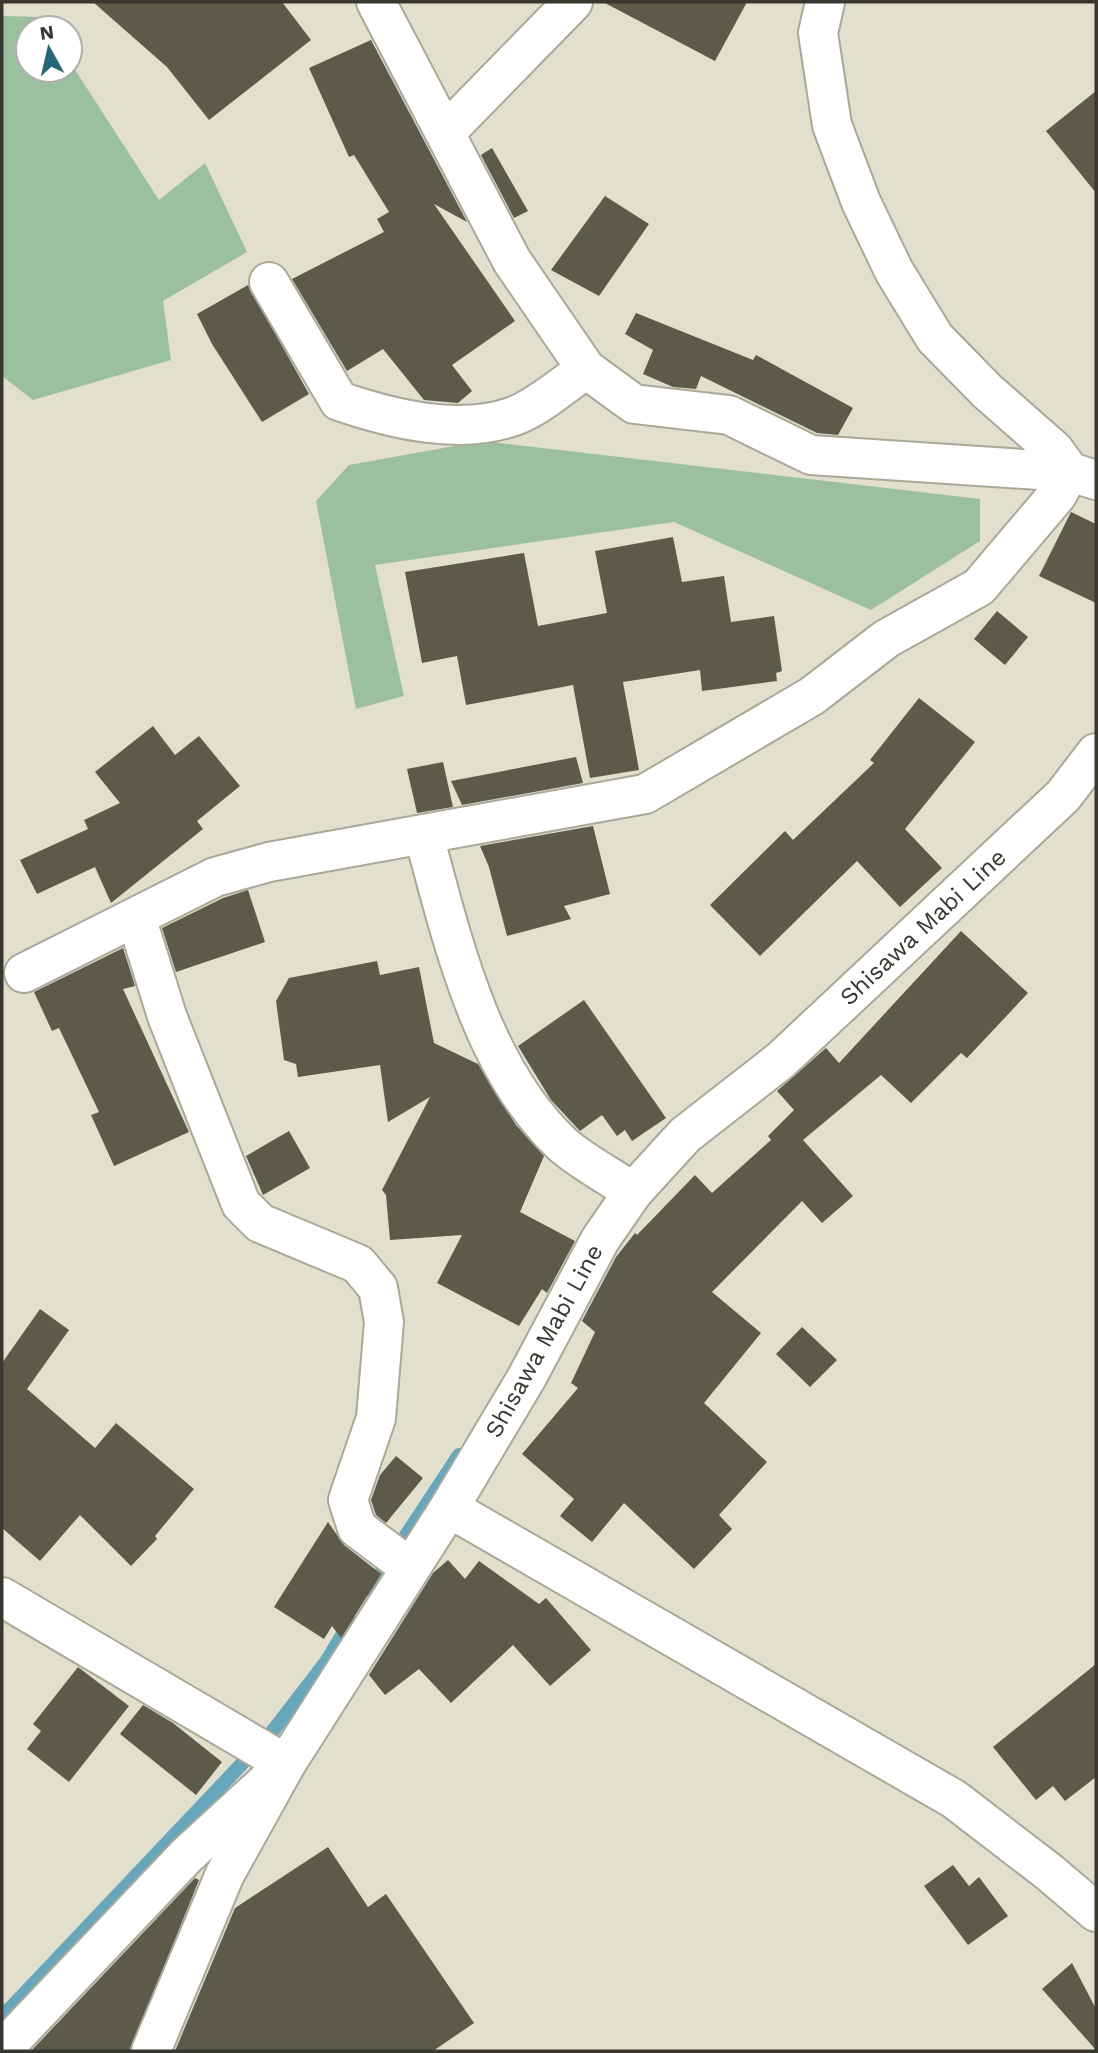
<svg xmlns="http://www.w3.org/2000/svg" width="1098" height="2053" font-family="'Work Sans',sans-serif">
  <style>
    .green { fill: #9bc09e }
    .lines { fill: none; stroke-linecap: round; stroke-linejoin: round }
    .stream { stroke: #65a8bd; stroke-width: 14 }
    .building { fill: #5d5a4a }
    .minor-casing { stroke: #aba897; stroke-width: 42 }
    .tertiary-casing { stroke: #aba897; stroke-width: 42 }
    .secondary-casing { stroke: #aba897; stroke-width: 42 }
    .minor { stroke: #fff; stroke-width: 38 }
    .tertiary { stroke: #fff; stroke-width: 38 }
    .secondary { stroke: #fff; stroke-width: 38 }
    .labels { text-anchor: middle; stroke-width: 7; stroke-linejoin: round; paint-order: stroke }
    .street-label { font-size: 24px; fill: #393830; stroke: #fff }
  </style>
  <rect width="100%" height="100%" fill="#e2dfcc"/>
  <path class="green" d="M 2,16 L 41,17 L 48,28 L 28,28 L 28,70 L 70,70 L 70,62 L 159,200 L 205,163 L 247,252 L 163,301 L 171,360 L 33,400 L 2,376 Z
    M 482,441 L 980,499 L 980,541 L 871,610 L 674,522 L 375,565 L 404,696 L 356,709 L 316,501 L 349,465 Z"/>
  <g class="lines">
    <path class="stream" d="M 370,1590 L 459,1455
      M 2,2017 L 272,1732 L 326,1662 L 350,1622"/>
  </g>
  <path class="building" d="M 93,2 L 282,2 L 311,40 L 209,120 L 167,67 Z
    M 603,2 L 747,2 L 715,61 Z
    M 371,40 L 467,222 L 434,204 L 515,321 L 452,365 L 472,391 L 458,403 L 424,400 L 383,349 L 347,371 L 292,279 L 384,232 L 377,219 L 389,212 L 354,155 L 349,157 L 309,68 Z
    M 1096,91 L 1096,193 L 1046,131 Z
    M 492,148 L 528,211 L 514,218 L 481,155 Z
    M 605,196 L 649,224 L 599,296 L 551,270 Z
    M 248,285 L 309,394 L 262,422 L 212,344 L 197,314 Z
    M 636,313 L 753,360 L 756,355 L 853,408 L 838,435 L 817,433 L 701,376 L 696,389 L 673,387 L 643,374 L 653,350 L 625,334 Z
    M 1071,512 L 1096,524 L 1096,603 L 1039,576 Z
    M 673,537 L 682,582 L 724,576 L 731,622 L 774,616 L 782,671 L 776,673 L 777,681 L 702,691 L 700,670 L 623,682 L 639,770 L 590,778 L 573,685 L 466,705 L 457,656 L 422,663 L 405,572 L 524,553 L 538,626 L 607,613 L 595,551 Z
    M 997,611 L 1028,637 L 1005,665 L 974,639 Z
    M 919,698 L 975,742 L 905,829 L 942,868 L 900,907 L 857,861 L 760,956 L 710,905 L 785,831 L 793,840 L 874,763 L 870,760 Z
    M 153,726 L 175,755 L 199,736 L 240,786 L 197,821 L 203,829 L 111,903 L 95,867 L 37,894 L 20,860 L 88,829 L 84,820 L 120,803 L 95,772 Z
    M 576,757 L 583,783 L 462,805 L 451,781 Z
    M 443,762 L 453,807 L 417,813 L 407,769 Z
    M 593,826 L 610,894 L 564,906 L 571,919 L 507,936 L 489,867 L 480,846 Z
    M 248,890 L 265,942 L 176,972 L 162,928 L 223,898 Z
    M 961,931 L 1028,993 L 967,1058 L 961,1053 L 911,1103 L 881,1075 L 803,1140 L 853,1196 L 822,1223 L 802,1201 L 712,1292 L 761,1333 L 704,1403 L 767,1462 L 719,1515 L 732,1529 L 694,1569 L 624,1503 L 592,1542 L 560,1516 L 574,1499 L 522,1454 L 578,1388 L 571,1383 L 595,1332 L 582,1321 L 616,1257 L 635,1233 L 637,1235 L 695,1175 L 712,1193 L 771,1140 L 768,1136 L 794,1110 L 777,1091 L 826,1048 L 839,1063 Z
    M 123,948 L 135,986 L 123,989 L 189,1132 L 114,1166 L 91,1115 L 99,1112 L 59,1028 L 52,1031 L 34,992 Z
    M 377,961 L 380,975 L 419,967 L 434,1043 L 478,1064 L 516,1125 L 544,1156 L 520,1212 L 575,1241 L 547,1293 L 542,1289 L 519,1326 L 437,1283 L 462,1235 L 390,1240 L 386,1195 L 382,1190 L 430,1097 L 388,1122 L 380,1065 L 298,1077 L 296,1064 L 284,1060 L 276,1001 L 289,978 Z
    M 584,1000 L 666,1118 L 632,1141 L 625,1130 L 617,1136 L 602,1115 L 580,1131 L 551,1100 L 518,1046 Z
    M 289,1131 L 310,1168 L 263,1195 L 246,1156 Z
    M 40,1309 L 69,1330 L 27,1389 L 95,1448 L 116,1423 L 194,1489 L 155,1536 L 157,1539 L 131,1566 L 80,1515 L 40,1561 L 2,1528 L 2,1363 Z
    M 802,1327 L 837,1360 L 810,1387 L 776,1354 Z
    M 396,1456 L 423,1478 L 386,1523 L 376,1515 L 371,1500 L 380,1475 Z
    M 328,1522 L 344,1545 L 381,1574 L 341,1638 L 332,1626 L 324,1639 L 274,1607 Z
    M 448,1560 L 465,1579 L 479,1561 L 539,1604 L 546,1598 L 591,1650 L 550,1686 L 513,1645 L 451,1703 L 419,1669 L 385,1695 L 369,1675 L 433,1573 Z
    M 1096,1664 L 1096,1777 L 1065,1801 L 1053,1786 L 1036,1800 L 993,1747 Z
    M 78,1667 L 129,1706 L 69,1782 L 27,1749 L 41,1731 L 33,1724 Z
    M 143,1705 L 173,1723 L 222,1762 L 196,1795 L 120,1734 Z
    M 328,1847 L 368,1907 L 386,1894 L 474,2023 L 433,2051 L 175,2051 L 235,1908 Z
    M 953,1865 L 969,1886 L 979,1877 L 1008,1916 L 968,1945 L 924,1886 Z
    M 195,1878 L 199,1880 L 130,2051 L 31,2051 Z
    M 1072,1963 L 1096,2009 L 1096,2050 L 1042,1989 Z"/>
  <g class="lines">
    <defs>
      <path id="minor" d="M 376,2 L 512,261 L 586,369 L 634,404 L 729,415 L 811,455 L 1070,472 L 1096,480
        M 825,2 L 818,33 L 832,125 L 861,202 L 894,271 L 935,338 L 987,391 L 1054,450 L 1070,472
        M 445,133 L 573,2
        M 269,282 L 339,401 C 392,419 460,436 514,416 C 537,408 566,383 586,369
        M 424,836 C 452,939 481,1068 562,1144 C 582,1162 610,1176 633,1192
        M 136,917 L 167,1016 L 241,1204 L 260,1223 L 358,1264 L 378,1288 L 384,1322 L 376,1418 L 348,1500 L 357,1528 L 409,1567
        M 24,973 L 215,877 L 269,862 L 645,794 L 812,696 L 886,639 L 979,587 L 1057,495 L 1070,472
        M 2,1597 L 286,1764 L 187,1855 L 2,2050"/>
      <path id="tertiary" d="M 449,1508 L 954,1799 L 1049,1872 L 1096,1912"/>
      <path id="secondary" d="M 151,2051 L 225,1874 L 286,1764 L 449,1508 L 527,1377 L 600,1240 L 633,1192 L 685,1135 L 781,1060 L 1063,796 L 1096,753"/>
    </defs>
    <use href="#minor" class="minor-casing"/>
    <use href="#tertiary" class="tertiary-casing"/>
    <use href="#secondary" class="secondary-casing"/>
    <use href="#minor" class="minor"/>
    <use href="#tertiary" class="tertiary"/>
    <use href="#secondary" class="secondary"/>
  </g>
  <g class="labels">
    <g class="street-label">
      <text transform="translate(923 927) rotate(-43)" y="8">Shisawa Mabi Line</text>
      <text transform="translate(544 1341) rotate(-61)" y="8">Shisawa Mabi Line</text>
    </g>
  </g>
  <rect width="1098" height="2053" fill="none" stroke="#393830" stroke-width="7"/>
  <g transform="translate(49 49) rotate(352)"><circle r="33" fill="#ffffff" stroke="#b0afac" stroke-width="2"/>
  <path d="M0-5L12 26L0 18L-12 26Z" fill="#236878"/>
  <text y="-10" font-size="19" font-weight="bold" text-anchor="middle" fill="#393830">N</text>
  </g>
</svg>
